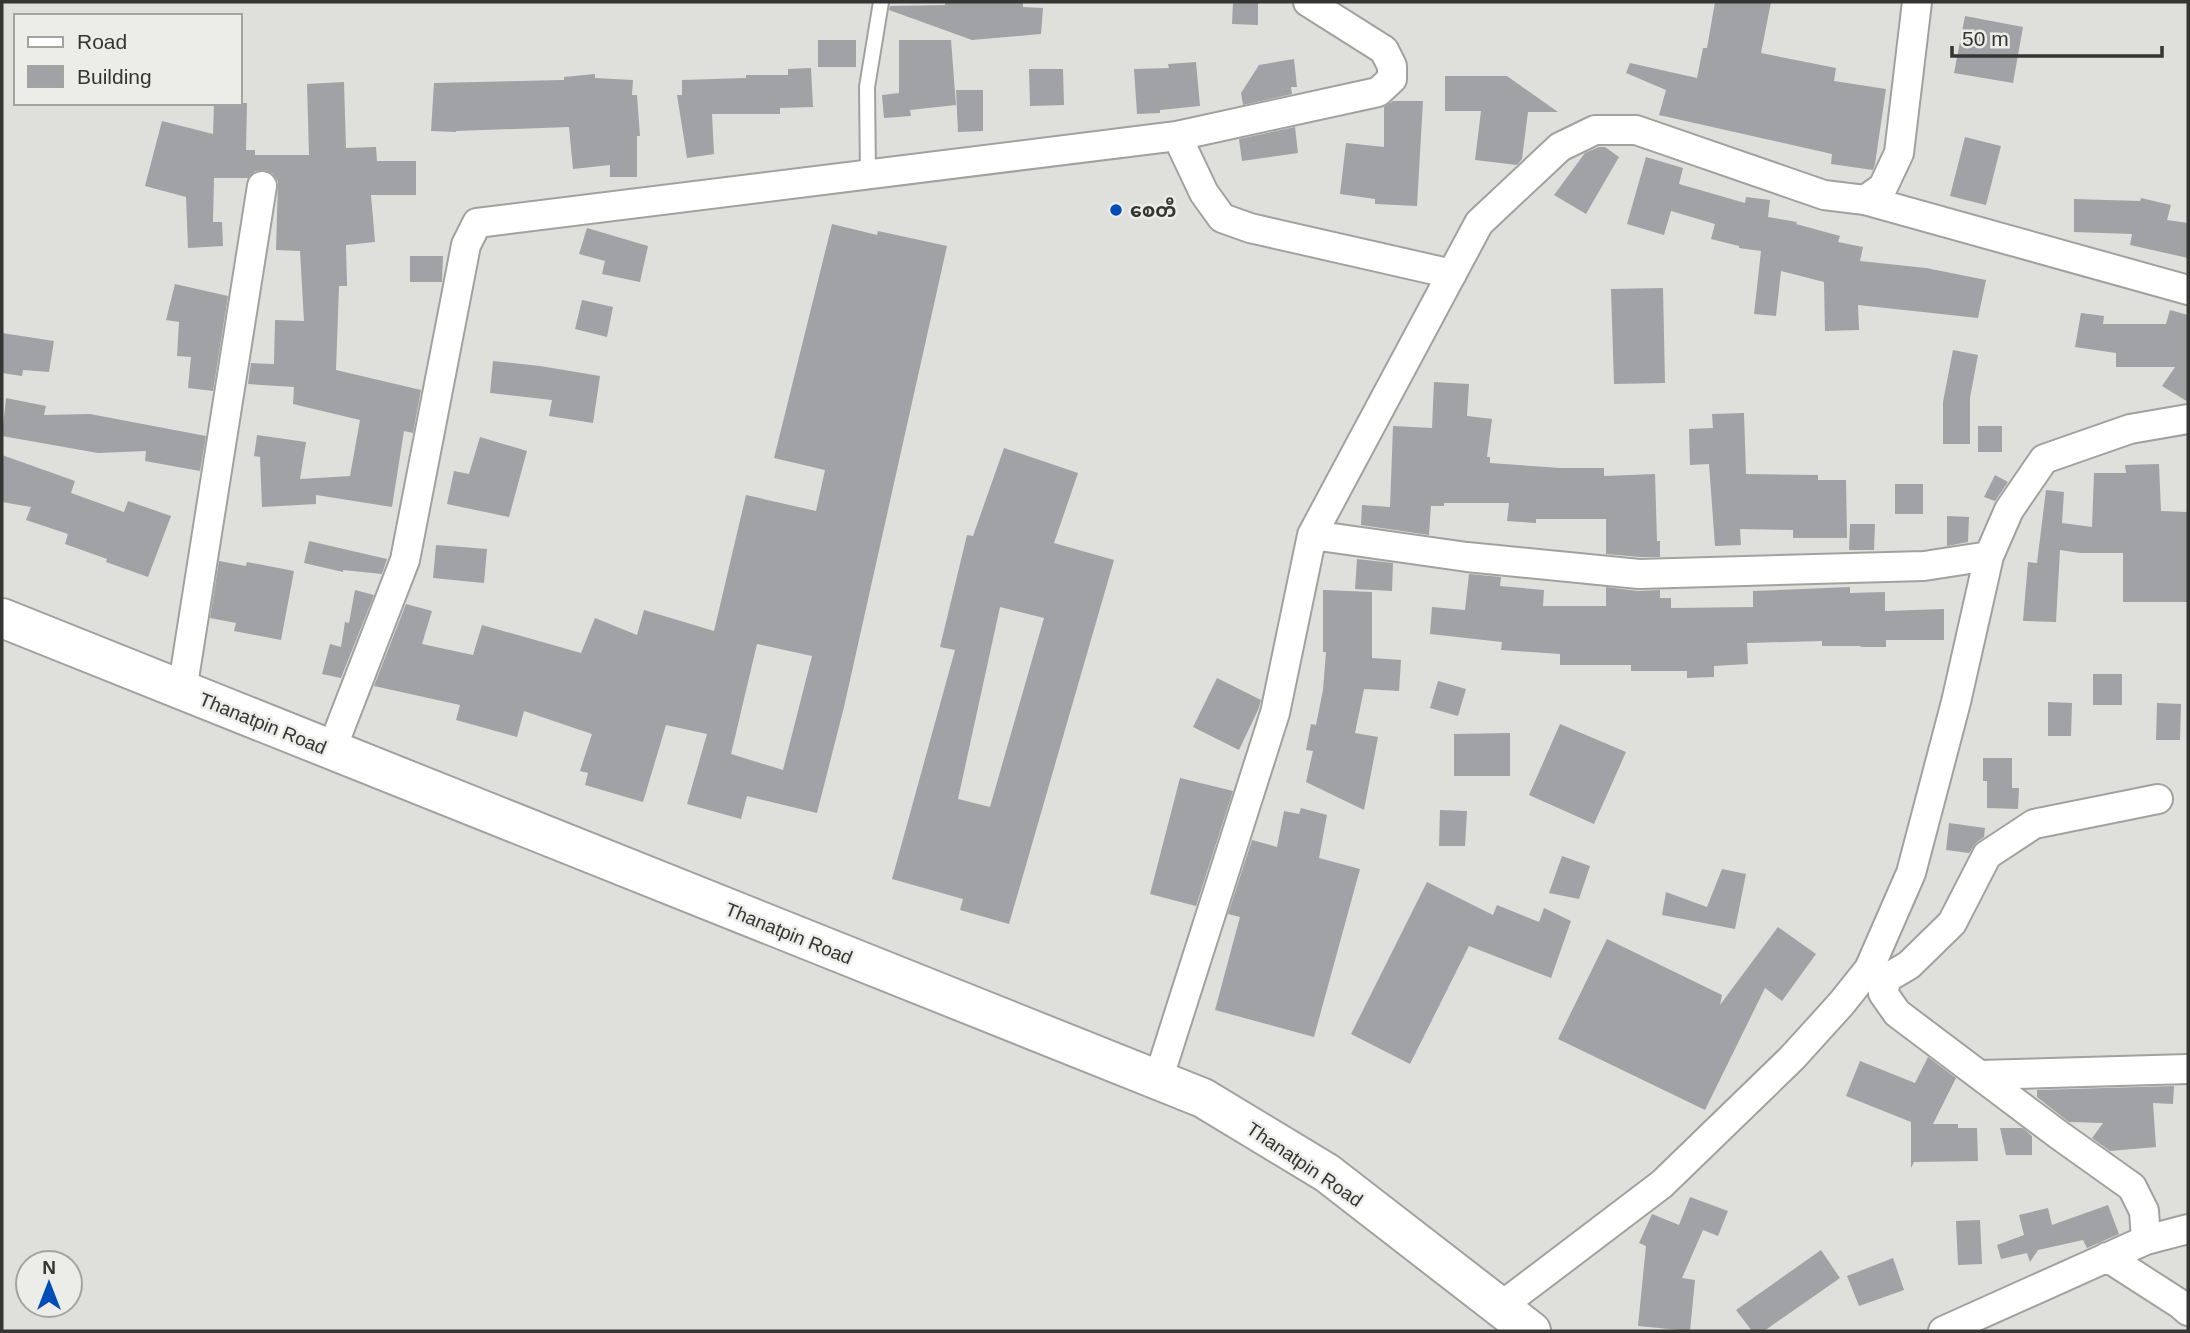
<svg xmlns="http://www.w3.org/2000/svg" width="2190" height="1333" font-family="Arial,'Noto Sans Myanmar',sans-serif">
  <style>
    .building { fill: #a0a2a5; fill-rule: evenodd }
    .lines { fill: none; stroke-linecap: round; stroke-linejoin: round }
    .lane-casing { stroke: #a1a29e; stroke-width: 18 }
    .street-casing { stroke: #a1a29e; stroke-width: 32 }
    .secondary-casing { stroke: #a1a29e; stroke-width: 42 }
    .lane { stroke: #fff; stroke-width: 14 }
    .street { stroke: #fff; stroke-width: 28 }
    .secondary { stroke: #fff; stroke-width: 38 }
    .poi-dot { fill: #004db7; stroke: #ecece9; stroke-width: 2.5 }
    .labels { text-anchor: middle; stroke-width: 5; stroke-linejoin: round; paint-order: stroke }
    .poi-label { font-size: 19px; font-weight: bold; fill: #353533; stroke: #ecece9; text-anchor: start }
    .street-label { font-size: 19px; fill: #353533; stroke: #ecece9 }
  </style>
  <rect width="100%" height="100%" fill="#dfdfdb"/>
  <path class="building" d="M 945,2 L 1023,2 L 1023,7 L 1043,8 L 1041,34 L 972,40 L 889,10 L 890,6 L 945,5 Z
    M 1233,2 L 1258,2 L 1258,25 L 1232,24 Z
    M 1715,2 L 1771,2 L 1761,53 L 1836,68 L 1834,81 L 1886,89 L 1875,164 L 1873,170 L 1831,164 L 1832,154 L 1659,115 L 1666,90 L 1626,73 L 1630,63 L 1697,78 L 1703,48 L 1707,48 Z
    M 1965,16 L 2023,27 L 2013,83 L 1954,73 Z
    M 818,40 L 856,40 L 856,67 L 818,67 Z
    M 899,40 L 951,40 L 956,105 L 910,110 L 911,116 L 884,118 L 882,95 L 899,93 Z
    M 1294,59 L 1297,87 L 1291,87 L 1292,94 L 1243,105 L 1241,93 L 1259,65 Z
    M 1196,62 L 1200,106 L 1160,110 L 1160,113 L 1137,114 L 1134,69 L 1169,68 L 1168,64 Z
    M 811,68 L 813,107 L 780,108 L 780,114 L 712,114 L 714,154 L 687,158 L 677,95 L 682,95 L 682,80 L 746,78 L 746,75 L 788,75 L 788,69 Z
    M 1029,69 L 1063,69 L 1064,105 L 1030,106 Z
    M 595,74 L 595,78 L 633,80 L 632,95 L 637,95 L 640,136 L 637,136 L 637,177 L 610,177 L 610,165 L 573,169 L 569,127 L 456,131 L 456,132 L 431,131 L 434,83 L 564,80 L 564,77 Z
    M 1445,76 L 1507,76 L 1558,112 L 1528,112 L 1522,159 L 1517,165 L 1475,160 L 1481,111 L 1445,111 Z
    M 344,82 L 346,148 L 376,147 L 377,161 L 416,161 L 416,195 L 371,195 L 375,242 L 346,245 L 347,286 L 339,286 L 336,370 L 421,390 L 413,433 L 404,431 L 392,507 L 316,495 L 316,504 L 262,507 L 260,457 L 254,456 L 257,435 L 306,442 L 300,479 L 350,476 L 360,420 L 293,404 L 294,387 L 248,384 L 251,363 L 274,364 L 275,320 L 304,321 L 300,251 L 276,250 L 278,181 L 272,173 L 264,170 L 255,171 L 248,178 L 214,178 L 213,222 L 222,222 L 223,246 L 188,248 L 186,197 L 145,186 L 162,121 L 213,134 L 214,103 L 247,103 L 246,150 L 255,150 L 255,155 L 309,155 L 307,84 Z
    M 956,90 L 983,90 L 983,131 L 958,132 Z
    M 1393,101 L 1423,101 L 1417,206 L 1375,204 L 1375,199 L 1340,194 L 1346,143 L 1384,147 L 1384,107 Z
    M 1295,127 L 1298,153 L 1242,161 L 1239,139 Z
    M 1965,137 L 2001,146 L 1986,205 L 1950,196 Z
    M 1599,147 L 1605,147 L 1619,157 L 1586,214 L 1554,195 L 1585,153 Z
    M 1646,157 L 1683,168 L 1679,184 L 1745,203 L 1746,197 L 1770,200 L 1768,217 L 1797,222 L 1796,224 L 1840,236 L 1838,242 L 1863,247 L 1860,261 L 1926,268 L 1986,280 L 1978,318 L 1858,305 L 1859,330 L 1825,331 L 1824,282 L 1781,271 L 1776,316 L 1754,314 L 1761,251 L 1739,248 L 1739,246 L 1711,239 L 1715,224 L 1671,211 L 1664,235 L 1627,224 Z
    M 2141,198 L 2171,205 L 2167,220 L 2188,223 L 2188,258 L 2130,245 L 2132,234 L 2074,232 L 2074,199 L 2140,201 Z
    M 832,224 L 877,235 L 878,231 L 947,246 L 844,707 L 817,813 L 747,796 L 741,819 L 687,804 L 707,734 L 666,725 L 643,802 L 585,785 L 588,773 L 580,771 L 592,734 L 524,711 L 517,737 L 456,720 L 460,705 L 374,686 L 406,604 L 432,611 L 422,644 L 473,655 L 482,625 L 581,653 L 595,618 L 637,635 L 644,610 L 714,631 L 746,495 L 816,511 L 825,470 L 774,458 ZM 757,644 L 812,656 L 783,770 L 731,754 Z
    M 587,228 L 648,246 L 640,282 L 602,274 L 605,261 L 579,254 Z
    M 410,256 L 443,256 L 442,282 L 410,282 Z
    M 175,284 L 228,296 L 213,391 L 188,388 L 191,357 L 177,356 L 179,322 L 166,320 Z
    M 1663,288 L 1665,383 L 1614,384 L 1611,289 Z
    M 582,300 L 613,307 L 607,337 L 575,329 Z
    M 2170,310 L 2188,315 L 2188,402 L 2162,386 L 2175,367 L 2116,367 L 2116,353 L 2075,347 L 2081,313 L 2104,316 L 2103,324 L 2166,324 Z
    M 2,333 L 54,341 L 49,372 L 23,370 L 22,376 L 2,373 Z
    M 1953,350 L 1978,355 L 1970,398 L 1970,444 L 1943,444 L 1943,402 Z
    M 493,361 L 540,366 L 600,376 L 593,423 L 549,416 L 552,400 L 490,393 Z
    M 1434,382 L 1469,384 L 1467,416 L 1492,419 L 1487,457 L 1490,457 L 1490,463 L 1560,468 L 1604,468 L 1604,476 L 1655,474 L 1657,541 L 1660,541 L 1660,557 L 1640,557 L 1606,554 L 1606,519 L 1536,519 L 1536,523 L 1507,521 L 1509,503 L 1444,503 L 1444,506 L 1431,506 L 1429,535 L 1361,525 L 1362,505 L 1390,507 L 1393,426 L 1432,428 Z
    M 6,398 L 46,406 L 44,415 L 90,414 L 206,436 L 200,471 L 145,461 L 146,451 L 98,453 L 2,436 Z
    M 1744,413 L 1746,474 L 1818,475 L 1818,480 L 1846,480 L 1847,538 L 1793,538 L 1793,530 L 1740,529 L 1741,545 L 1715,546 L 1709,464 L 1690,465 L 1689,429 L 1713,428 L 1712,414 Z
    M 1978,426 L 2002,426 L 2002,452 L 1978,452 Z
    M 480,437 L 527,451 L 509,517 L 447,504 L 454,471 L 469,474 Z
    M 1004,448 L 1078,473 L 1054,543 L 1114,560 L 1009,924 L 960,910 L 963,899 L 892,879 L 955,650 L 940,647 L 967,535 L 973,536 ZM 1000,607 L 1044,618 L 990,807 L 958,799 Z
    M 2,455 L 75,481 L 71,493 L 124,512 L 128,501 L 171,516 L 148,577 L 106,562 L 107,559 L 65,544 L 68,534 L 26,520 L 31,507 L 2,502 Z
    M 2159,464 L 2161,511 L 2188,512 L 2188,602 L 2123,602 L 2123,553 L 2080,553 L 2060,550 L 2056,622 L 2023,621 L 2028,562 L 2037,563 L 2046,490 L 2064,492 L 2062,523 L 2092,527 L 2094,473 L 2126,473 L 2125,465 Z
    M 1995,475 L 2008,482 L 1995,501 L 1984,497 Z
    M 1895,484 L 1923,484 L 1923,514 L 1895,514 Z
    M 1947,516 L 1969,517 L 1968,542 L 1947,546 Z
    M 1850,524 L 1875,524 L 1874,550 L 1849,550 Z
    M 309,541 L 387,559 L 382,574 L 343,570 L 343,572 L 304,563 Z
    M 436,545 L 487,549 L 484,583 L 433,578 Z
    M 1357,559 L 1393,563 L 1392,591 L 1355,589 Z
    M 219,561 L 246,566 L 247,562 L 294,571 L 281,640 L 234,631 L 236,623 L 210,618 Z
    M 1469,574 L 1501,577 L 1500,586 L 1544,590 L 1543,606 L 1606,606 L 1606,587 L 1638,591 L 1660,590 L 1660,598 L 1671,598 L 1671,608 L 1753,607 L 1753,591 L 1850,587 L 1850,593 L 1885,592 L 1885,611 L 1944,609 L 1944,640 L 1886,640 L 1886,647 L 1861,647 L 1860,646 L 1822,646 L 1822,641 L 1747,643 L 1748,664 L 1714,666 L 1714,677 L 1687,678 L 1687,671 L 1631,671 L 1631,665 L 1560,665 L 1560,654 L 1501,650 L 1502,642 L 1430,634 L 1432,607 L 1465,610 Z
    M 355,590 L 374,595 L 341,678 L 322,674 L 330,644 L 341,647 L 345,622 L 349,623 Z
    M 1323,590 L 1372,592 L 1372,658 L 1401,660 L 1399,691 L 1364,689 L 1355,733 L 1378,737 L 1364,810 L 1306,782 L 1313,751 L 1306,750 L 1311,724 L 1316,725 L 1323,690 L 1326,652 L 1323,652 Z
    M 2093,674 L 2122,674 L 2122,705 L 2093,705 Z
    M 1217,678 L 1261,700 L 1258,710 L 1239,750 L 1193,727 Z
    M 1438,681 L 1466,689 L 1458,716 L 1430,708 Z
    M 2048,702 L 2072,703 L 2071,736 L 2048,736 Z
    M 2157,703 L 2181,704 L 2180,740 L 2156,740 Z
    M 1560,724 L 1626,752 L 1594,824 L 1529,795 Z
    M 1510,733 L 1510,776 L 1454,776 L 1454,734 Z
    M 1983,758 L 2012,758 L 2012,788 L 2019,788 L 2018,809 L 1987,808 L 1987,781 L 1983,781 Z
    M 1180,778 L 1233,791 L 1196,906 L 1150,894 Z
    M 1301,808 L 1327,815 L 1319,858 L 1360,869 L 1314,1037 L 1215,1010 L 1240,917 L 1228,914 L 1252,840 L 1277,847 L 1284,811 L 1299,814 Z
    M 1440,810 L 1467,811 L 1465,846 L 1439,846 Z
    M 1949,823 L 1985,828 L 1984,837 L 1977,842 L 1969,853 L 1946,850 Z
    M 1562,856 L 1590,866 L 1579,899 L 1549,893 Z
    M 1722,869 L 1746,874 L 1735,929 L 1662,915 L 1666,892 L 1707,907 Z
    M 1427,882 L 1493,915 L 1497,905 L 1539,922 L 1544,908 L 1571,921 L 1551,978 L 1469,946 L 1410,1064 L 1351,1034 Z
    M 1778,927 L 1816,954 L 1782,1001 L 1765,988 L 1705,1110 L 1558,1039 L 1607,939 L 1722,995 L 1720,1005 Z
    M 1928,1057 L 1956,1078 L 1933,1124 L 1958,1124 L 1958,1128 L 1977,1128 L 1978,1161 L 1914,1162 L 1911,1168 L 1911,1122 L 1846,1096 L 1860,1061 L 1915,1083 Z
    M 2174,1086 L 2173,1104 L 2153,1103 L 2156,1147 L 2110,1151 L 2092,1138 L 2103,1123 L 2069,1122 L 2037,1097 L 2037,1090 Z
    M 2000,1128 L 2023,1128 L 2032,1136 L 2032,1155 L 2006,1155 Z
    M 1690,1197 L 1728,1211 L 1718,1236 L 1703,1230 L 1682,1278 L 1695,1280 L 1690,1331 L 1638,1326 L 1646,1246 L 1639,1243 L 1652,1214 L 1679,1225 Z
    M 2108,1205 L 2119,1234 L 2087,1248 L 2083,1240 L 2038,1250 L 2030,1262 L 2027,1253 L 2001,1259 L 1997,1245 L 2024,1235 L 2019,1215 L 2048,1208 L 2052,1225 Z
    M 1980,1220 L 1982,1264 L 1958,1265 L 1956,1221 Z
    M 1821,1250 L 1840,1278 L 1764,1331 L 1752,1331 L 1736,1310 Z
    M 1893,1258 L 1904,1290 L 1859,1306 L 1847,1276 Z"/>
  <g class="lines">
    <defs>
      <path id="lane" d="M 868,175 L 867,87 L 881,2"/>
      <path id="street" d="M 1177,136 L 1204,193 L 1222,218 L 1250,228 L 1452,274
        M 1865,200 L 2188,290
        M 1312,535 L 1467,557 L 1639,574 L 1924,566 L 1989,556
        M 182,691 L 262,186
        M 331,751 L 405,560 L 466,245 L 477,223 L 1177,136 L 1378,92 L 1392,79 L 1392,66 L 1384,50 L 1308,2
        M 1980,1075 L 2188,1069
        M 1158,1080 L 1275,713 L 1312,535 L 1479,223 L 1560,147 L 1595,130 L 1636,130 L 1824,195 L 1865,200 L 1883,187 L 1899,153 L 1917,2
        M 2146,1240 L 2144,1211 L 2132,1187 L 2059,1135 L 1897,1013 L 1883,993 L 1887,978 L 1909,965 L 1952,923 L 1987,855 L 2034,824 L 2158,799
        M 2107,1257 L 2180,1304 L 2188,1311
        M 1500,1307 L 1662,1184 L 1792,1058 L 1841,1004 L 1869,969 L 1911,873 L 1956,702 L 1989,556 L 2009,510 L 2044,459 L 2130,429 L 2188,419
        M 1943,1331 L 2146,1240 L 2188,1229"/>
      <path id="secondary" d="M 2,618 L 1203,1098 L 1327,1173 L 1531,1331"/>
    </defs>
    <use href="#lane" class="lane-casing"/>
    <use href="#street" class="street-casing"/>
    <use href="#secondary" class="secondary-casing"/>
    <use href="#lane" class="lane"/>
    <use href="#street" class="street"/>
    <use href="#secondary" class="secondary"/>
  </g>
  <circle class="poi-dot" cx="1116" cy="210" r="7"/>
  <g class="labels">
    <g class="poi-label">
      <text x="1130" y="217">စေတီ</text>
    </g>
    <g class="street-label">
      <text transform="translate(263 723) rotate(22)" y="7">Thanatpin Road</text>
      <text transform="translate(789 933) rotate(22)" y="7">Thanatpin Road</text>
      <text transform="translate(1305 1164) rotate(34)" y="7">Thanatpin Road</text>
    </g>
  </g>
  <rect width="2190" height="1333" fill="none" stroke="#353533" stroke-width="7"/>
  <rect x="14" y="14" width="228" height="91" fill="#ecece9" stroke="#a3a3a0" stroke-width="2"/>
  <rect x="28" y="37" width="35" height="10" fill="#ffffff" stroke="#a3a3a0" stroke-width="2"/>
  <text x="77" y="49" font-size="21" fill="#353533">Road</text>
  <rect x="28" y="66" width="35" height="21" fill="#a0a2a5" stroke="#a3a3a0" stroke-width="2"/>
  <text x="77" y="84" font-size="21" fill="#353533">Building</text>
  <g transform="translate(49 1284)"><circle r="33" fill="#ecece9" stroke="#a3a3a0" stroke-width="2"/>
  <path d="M0-5L12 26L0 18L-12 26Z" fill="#004db7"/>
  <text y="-10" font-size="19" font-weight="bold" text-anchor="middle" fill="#353533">N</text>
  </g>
  <path d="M1952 46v10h210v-10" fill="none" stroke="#353533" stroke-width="3.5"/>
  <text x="1962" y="46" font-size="21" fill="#353533" stroke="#ecece9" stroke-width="5" paint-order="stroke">50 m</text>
</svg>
